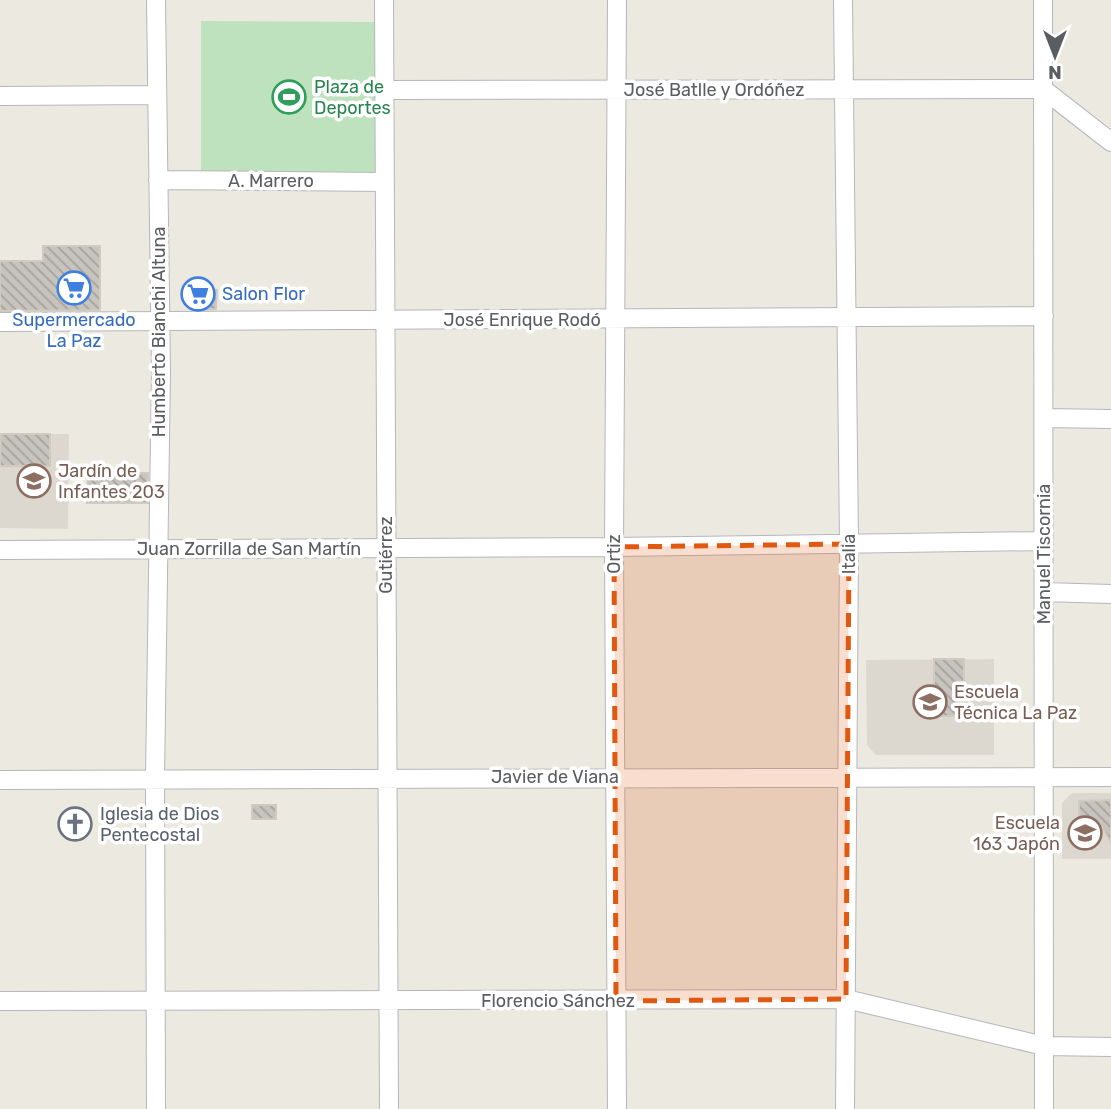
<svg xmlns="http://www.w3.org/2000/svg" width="1111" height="1109" font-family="Rubik,sans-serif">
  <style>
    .education { fill: #dcd8cf }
    .park { fill: #bfe2be }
    .building { fill: url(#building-back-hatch); stroke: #d0cac0; stroke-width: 2 }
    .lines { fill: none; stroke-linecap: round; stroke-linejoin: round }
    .minor-casing { stroke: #b4b7bb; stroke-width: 20 }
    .minor { stroke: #fff; stroke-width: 18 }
    .marked { fill: #e15910; fill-opacity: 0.2; stroke: #e15910; stroke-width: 5; stroke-dasharray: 14 9; stroke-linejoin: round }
    .labels { text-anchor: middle; stroke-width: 7; stroke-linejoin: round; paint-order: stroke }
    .leisure-label { font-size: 18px; fill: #27864d; stroke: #fff; text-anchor: start }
    .street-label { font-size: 18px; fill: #5a5d61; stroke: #fff }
    .shop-label { font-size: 18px; fill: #366cbe; stroke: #fff; text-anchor: start }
    .education-label { font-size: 18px; fill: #785e54; stroke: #fff; text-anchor: start }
    .worship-label { font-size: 18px; fill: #5b616d; stroke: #fff; text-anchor: start }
  </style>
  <defs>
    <pattern id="building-back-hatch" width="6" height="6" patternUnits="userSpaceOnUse" patternTransform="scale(1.75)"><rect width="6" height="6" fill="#c7c4be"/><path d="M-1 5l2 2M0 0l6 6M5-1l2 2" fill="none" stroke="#a5a29e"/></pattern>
  </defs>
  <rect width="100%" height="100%" fill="#ece9e1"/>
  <path class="education" d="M 0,434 L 69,434 L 68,529 L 0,528 Z
    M 994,659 L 994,755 L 876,755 L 867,745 L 866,660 Z
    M 1072,793 L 1111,793 L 1111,859 L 1062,859 L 1062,803 Z"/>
  <path class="park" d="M 201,21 L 378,22 L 377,172 L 201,172 Z"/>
  <path class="building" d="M 43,246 L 100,246 L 100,310 L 0,311 L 0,261 L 43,261 Z
    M 196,289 L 217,290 L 216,309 L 195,310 Z
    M 1,434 L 50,434 L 50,466 L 0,466 Z
    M 88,473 L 148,473 L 148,503 L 87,503 Z
    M 934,659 L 964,659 L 964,712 L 958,712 L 958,716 L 939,716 L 939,711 L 934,711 Z
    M 1111,800 L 1111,842 L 1100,824 L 1092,835 L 1084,836 L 1079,829 L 1079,801 Z
    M 252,805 L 276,805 L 276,819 L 252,819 Z
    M 68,809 L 83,809 L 83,839 L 67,839 Z"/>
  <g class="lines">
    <defs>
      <path id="minor" d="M 156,0 L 161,372 L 155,778 L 156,1109
        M 384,0 L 389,1109
        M 843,0 L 849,544 L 845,1109
        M 1043,0 L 1044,1109
        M 384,90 L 1043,89 L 1111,142
        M 0,96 L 157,95
        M 158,180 L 384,182
        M 0,322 L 1044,316
        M 1044,418 L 1111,419
        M 0,550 L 614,547 L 1044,541
        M 1044,592 L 1111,594
        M 0,780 L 1111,777
        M 0,1001 L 846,999 L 1044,1046 L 1111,1047
        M 617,1109 L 614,547 L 617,0"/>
    </defs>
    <use href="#minor" class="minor-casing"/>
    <use href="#minor" class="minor"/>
  </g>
  <path class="marked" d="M 849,544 L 846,999 L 616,1001 L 614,547 Z"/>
  <defs>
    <symbol id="stadium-ring" viewBox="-11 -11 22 22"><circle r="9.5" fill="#fff" stroke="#2e9e5b" stroke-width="1.5"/><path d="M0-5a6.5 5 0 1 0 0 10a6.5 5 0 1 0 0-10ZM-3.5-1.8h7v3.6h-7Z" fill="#2e9e5b"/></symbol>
    <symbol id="supermarket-ring" viewBox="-11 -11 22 22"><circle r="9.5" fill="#fff" stroke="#3f7fe0" stroke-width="1.5"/><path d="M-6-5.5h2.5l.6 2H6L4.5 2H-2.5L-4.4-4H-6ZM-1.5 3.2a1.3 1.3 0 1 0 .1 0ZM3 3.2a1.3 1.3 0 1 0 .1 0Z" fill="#3f7fe0"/></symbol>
    <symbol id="school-ring" viewBox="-11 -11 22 22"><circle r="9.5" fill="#fff" stroke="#8d6e63" stroke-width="1.5"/><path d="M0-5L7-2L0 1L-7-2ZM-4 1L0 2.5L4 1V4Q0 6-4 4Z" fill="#8d6e63"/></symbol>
    <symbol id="church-ring" viewBox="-11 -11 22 22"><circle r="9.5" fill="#fff" stroke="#6b7280" stroke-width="1.5"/><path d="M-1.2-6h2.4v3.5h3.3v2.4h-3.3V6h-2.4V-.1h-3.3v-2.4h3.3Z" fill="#6b7280"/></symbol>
  </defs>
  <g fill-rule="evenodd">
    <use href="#stadium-ring" x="270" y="78" width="38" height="38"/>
    <use href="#supermarket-ring" x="55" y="269" width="38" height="38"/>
    <use href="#supermarket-ring" x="179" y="275" width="38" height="38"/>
    <use href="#school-ring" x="15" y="462" width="38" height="38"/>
    <use href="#school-ring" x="911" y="683" width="38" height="38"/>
    <use href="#church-ring" x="56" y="805" width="38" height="38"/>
    <use href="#school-ring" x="1066" y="814" width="38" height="38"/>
  </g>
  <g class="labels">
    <g class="leisure-label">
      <text x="314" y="93">Plaza de<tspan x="314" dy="21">Deportes</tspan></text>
    </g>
    <g class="street-label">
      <text x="714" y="96">José Batlle y Ordóñez</text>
      <text x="271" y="187">A. Marrero</text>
      <text x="522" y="326">José Enrique Rodó</text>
      <text transform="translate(159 332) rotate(-90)" y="6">Humberto Bianchi Altuna</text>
      <text x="249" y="555">Juan Zorrilla de San Martín</text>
      <text transform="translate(614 554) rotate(-90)" y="6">Ortiz</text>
      <text transform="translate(849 554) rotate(-90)" y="6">Italia</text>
      <text transform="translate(1044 554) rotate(-90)" y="6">Manuel Tiscornia</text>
      <text transform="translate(386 555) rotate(-90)" y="6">Gutiérrez</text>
      <text x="555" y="783">Javier de Viana</text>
      <text x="558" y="1007">Florencio Sánchez</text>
    </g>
    <g class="shop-label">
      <text x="222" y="300">Salon Flor</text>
      <text x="74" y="326" text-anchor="middle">Supermercado<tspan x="74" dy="21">La Paz</tspan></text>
    </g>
    <g class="education-label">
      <text x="58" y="477">Jardín de<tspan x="58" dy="21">Infantes 203</tspan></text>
      <text x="954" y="698">Escuela<tspan x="954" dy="21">Técnica La Paz</tspan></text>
      <text x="1060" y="829" text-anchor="end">Escuela<tspan x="1060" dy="21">163 Japón</tspan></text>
    </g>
    <g class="worship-label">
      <text x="100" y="820">Iglesia de Dios<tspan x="100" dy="21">Pentecostal</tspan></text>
    </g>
  </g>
  <g transform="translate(1055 56) rotate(180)" stroke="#ffffff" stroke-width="5" paint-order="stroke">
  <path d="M0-5L12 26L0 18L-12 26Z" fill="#5a5d61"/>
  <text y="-10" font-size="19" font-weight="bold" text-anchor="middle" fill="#5a5d61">N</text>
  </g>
</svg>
